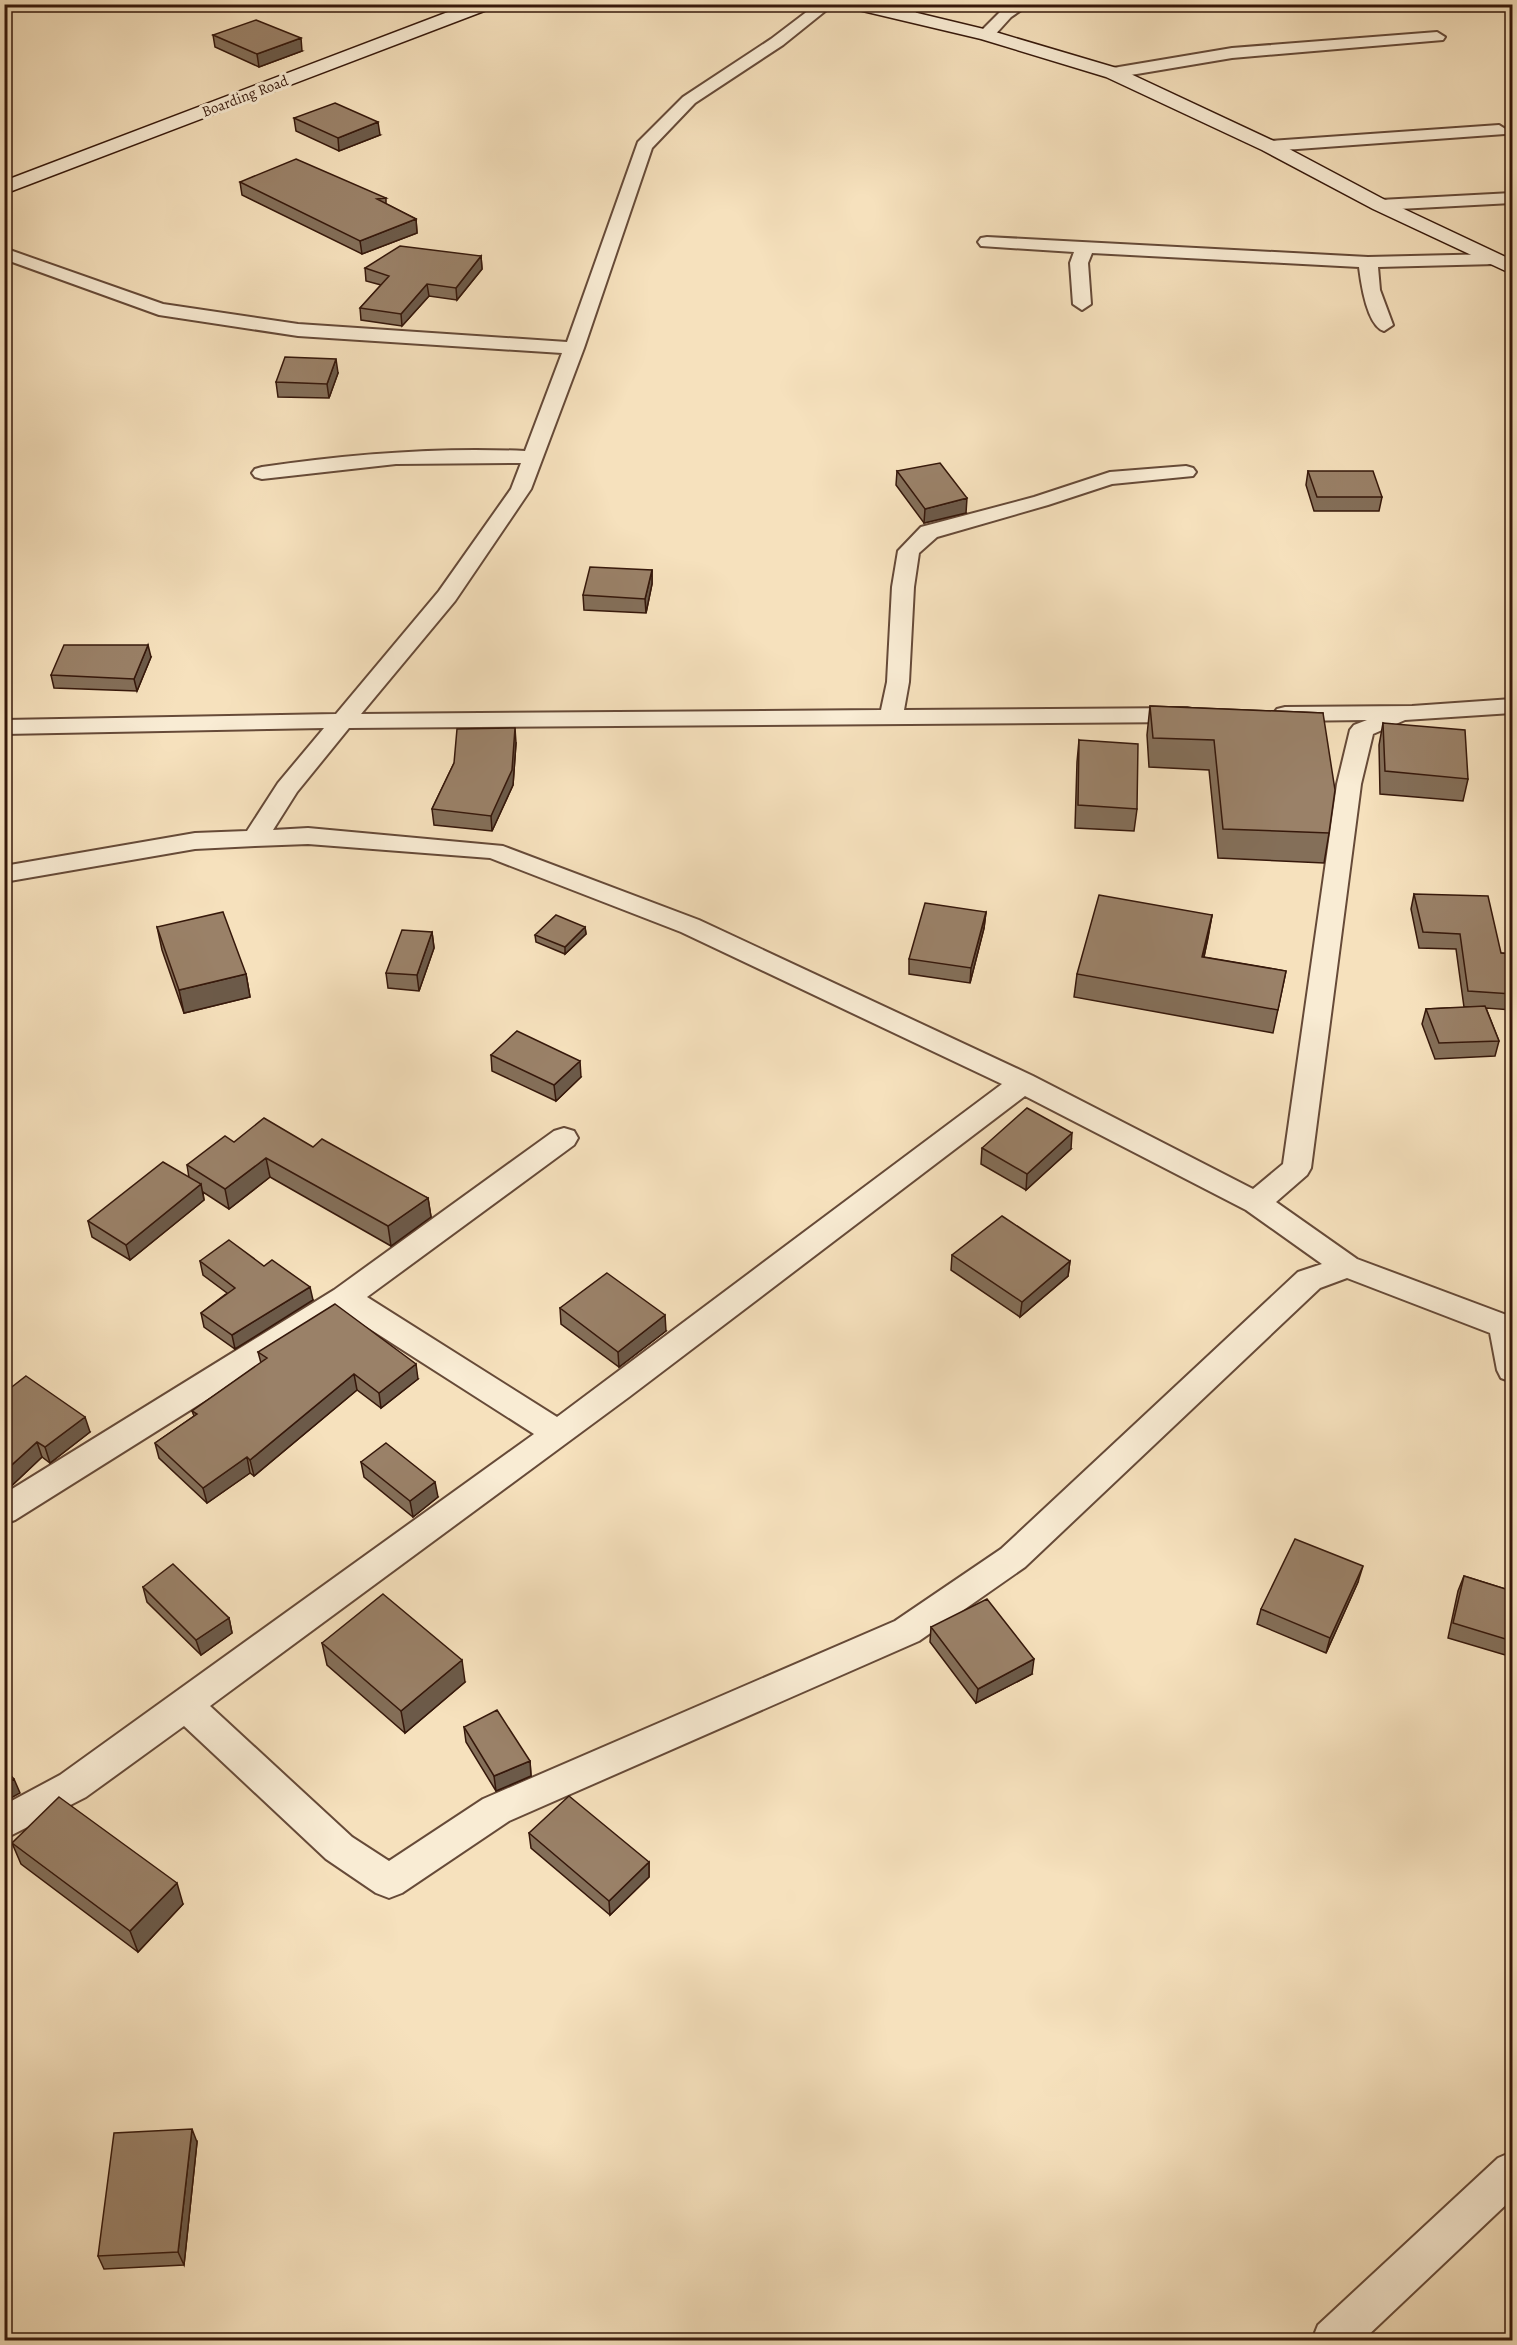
<svg xmlns="http://www.w3.org/2000/svg" width="1517" height="2345" font-family="Alegreya,serif">
  <style>
    .lines { fill: none; stroke-linecap: round; stroke-linejoin: round }
    .minor-casing { stroke: #664a38; stroke-width: 4 }
    .secondary-casing { stroke: #36180b; stroke-width: 3 }
    .minor { fill: #f9ecd4; fill-rule: evenodd }
    .secondary { fill: #f9ecd4; fill-rule: evenodd }
    .wall { fill: #846f59; stroke: #36180b; stroke-width: 1.5 }
    .shaded-wall { fill: #6c5a49; stroke: #36180b; stroke-width: 1.5 }
    .building { fill: #9a8168; stroke: #36180b; stroke-width: 1.5 }
    .labels { text-anchor: middle; stroke-width: 6; stroke-linejoin: round; paint-order: stroke }
    .far-street-label { font-size: 15px; fill: #36180b; stroke: #f9ecd4 }
  </style>
  <rect width="100%" height="100%" fill="#f6e1bd"/>
  <filter id="stains"><feTurbulence type="fractalNoise" baseFrequency=".00333" numOctaves="4"/><feColorMatrix values="0 0 0 0 .2 0 0 0 0 .09 0 0 0 0 .02 0 0 0 .5 -.17"/></filter>
  <radialGradient id="worn" r=".72"><stop offset=".6" stop-color="#630" stop-opacity="0"/><stop offset="1" stop-color="#630" stop-opacity=".3"/></radialGradient>
  <g class="lines">
    <defs>
      <path id="minor" d="M 817,4 L 834,4 L 783,45 L 695,103 L 652,148 L 584,348 L 531,489 L 455,601 L 361,714 L 881,710 L 887,682 L 892,587 L 898,551 L 921,527 L 1034,497 L 1110,472 L 1186,466 L 1193,468 L 1196,472 L 1193,476 L 1112,484 L 1048,505 L 937,537 L 919,553 L 914,587 L 909,682 L 904,710 L 1187,708 L 1195,710 L 1199,715 L 1195,720 L 1187,722 L 349,728 L 297,792 L 273,830 L 308,828 L 503,846 L 699,920 L 1033,1076 L 1253,1189 L 1283,1164 L 1337,784 L 1350,730 L 1354,725 L 1367,720 L 1285,721 L 1277,719 L 1273,714 L 1277,709 L 1285,707 L 1412,706 L 1512,699 L 1512,713 L 1405,720 L 1373,734 L 1361,784 L 1311,1168 L 1307,1175 L 1276,1202 L 1357,1259 L 1512,1317 L 1512,1382 L 1501,1378 L 1497,1370 L 1490,1333 L 1347,1278 L 1320,1288 L 1025,1567 L 919,1641 L 509,1821 L 402,1893 L 389,1898 L 376,1893 L 326,1859 L 184,1726 L 86,1797 L 4,1839 L 4,1805 L 60,1775 L 534,1434 L 345,1313 L 15,1520 L 4,1524 L 4,1494 L 334,1290 L 554,1131 L 564,1128 L 574,1131 L 578,1138 L 574,1145 L 367,1297 L 557,1417 L 1002,1084 L 681,932 L 490,858 L 308,844 L 255,846 L 195,849 L 4,882 L 4,866 L 195,833 L 247,831 L 278,783 L 324,728 L 4,734 L 4,720 L 336,714 L 439,591 L 511,489 L 521,463 L 396,464 L 262,479 L 255,477 L 252,473 L 255,469 L 262,467 C 350,454 437,447 525,451 L 562,353 L 298,336 L 159,315 L 4,259 L 4,248 L 163,304 L 298,324 L 567,342 L 638,142 L 683,97 L 771,39 ZM 1025,1096 L 1246,1210 L 1322,1264 L 1298,1272 L 1001,1549 L 895,1621 L 483,1799 L 389,1861 L 352,1837 L 210,1706 L 629,1397 Z
        M 907,4 L 923,4 L 911,18 L 901,18 L 898,15 Z
        M 1011,4 L 1030,4 L 1011,17 L 992,38 L 980,38 L 978,35 L 980,32 L 1001,11 Z
        M 1437,32 L 1445,37 L 1443,40 L 1232,58 L 1113,78 L 1105,73 L 1113,68 L 1232,48 Z
        M 1499,125 L 1507,130 L 1505,134 L 1269,151 L 1261,146 L 1269,141 Z
        M 1512,193 L 1512,203 L 1380,210 L 1371,205 L 1380,200 Z
        M 987,237 L 1368,257 L 1496,254 L 1505,259 L 1496,264 L 1378,267 L 1380,290 L 1393,325 L 1384,331 C 1367,326 1361,283 1359,267 L 1092,253 L 1088,263 L 1091,304 L 1082,310 L 1073,304 L 1070,263 L 1074,252 L 981,246 L 978,242 L 981,238 Z
        M 1512,2152 L 1512,2199 L 1363,2340 L 1312,2340 L 1318,2325 L 1498,2158 Z"/>
      <path id="secondary" d="M 469,4 L 495,4 L 492,8 L 4,194 L 4,181 Z
        M 847,4 L 880,4 L 992,31 L 1120,69 L 1276,142 L 1387,201 L 1512,260 L 1512,274 L 1373,209 L 1262,150 L 1106,77 L 981,39 L 850,8 Z"/>
    </defs>
    <use href="#minor" class="minor-casing"/>
    <use href="#secondary" class="secondary-casing"/>
    <use href="#minor" class="minor"/>
    <use href="#secondary" class="secondary"/>
  </g>
  <path class="wall" d="M 213,35 L 302,51 L 259,67 L 215,47 Z
    M 294,118 L 380,135 L 339,151 L 296,131 Z
    M 240,182 L 386,198 L 386,204 L 416,219 L 417,233 L 362,254 L 242,195 Z
    M 481,256 L 482,269 L 457,300 L 429,296 L 402,326 L 361,320 L 360,308 L 381,285 L 366,281 L 365,268 Z
    M 338,373 L 329,398 L 278,397 L 276,382 Z
    M 897,471 L 966,513 L 924,523 L 896,485 Z
    M 1308,471 L 1382,497 L 1379,511 L 1314,511 L 1306,485 Z
    M 652,570 L 652,584 L 646,613 L 584,610 L 583,595 Z
    M 151,657 L 137,691 L 54,688 L 51,675 Z
    M 1150,706 L 1323,713 L 1329,833 L 1324,863 L 1218,858 L 1209,770 L 1149,767 L 1147,735 Z
    M 1383,723 L 1468,779 L 1463,801 L 1380,794 L 1379,745 Z
    M 1079,740 L 1137,809 L 1134,831 L 1075,828 L 1077,762 Z
    M 516,743 L 513,785 L 492,831 L 434,825 L 432,809 L 454,763 Z
    M 1414,894 L 1501,953 L 1512,954 L 1512,1010 L 1486,1008 L 1499,1041 L 1495,1056 L 1435,1059 L 1422,1024 L 1426,1009 L 1470,1007 L 1464,1007 L 1456,949 L 1419,948 L 1411,909 Z
    M 986,912 L 984,928 L 970,983 L 909,974 L 909,959 Z
    M 1212,915 L 1204,957 L 1286,971 L 1273,1033 L 1074,997 L 1077,974 Z
    M 157,927 L 246,974 L 250,997 L 184,1013 L 162,950 Z
    M 585,927 L 586,934 L 565,954 L 536,942 L 535,935 Z
    M 432,932 L 434,948 L 419,991 L 388,988 L 386,973 Z
    M 491,1055 L 581,1077 L 556,1101 L 492,1071 Z
    M 234,1142 L 313,1147 L 428,1198 L 431,1217 L 391,1246 L 270,1177 L 229,1209 L 203,1192 L 204,1200 L 130,1260 L 92,1237 L 88,1221 L 189,1178 L 187,1165 Z
    M 982,1148 L 1071,1149 L 1026,1190 L 981,1164 Z
    M 952,1255 L 1070,1261 L 1068,1276 L 1020,1317 L 951,1270 Z
    M 200,1261 L 264,1266 L 313,1300 L 235,1349 L 204,1327 L 201,1313 L 227,1293 L 203,1275 Z
    M 560,1308 L 666,1331 L 619,1367 L 561,1324 Z
    M 258,1352 L 418,1379 L 381,1408 L 357,1390 L 254,1476 L 250,1473 L 207,1503 L 159,1458 L 155,1443 L 194,1416 L 192,1411 L 261,1363 Z
    M 4,1393 L 90,1432 L 50,1463 L 42,1457 L 4,1493 Z
    M 361,1462 L 438,1497 L 413,1517 L 364,1477 Z
    M 1464,1576 L 1512,1591 L 1512,1657 L 1448,1638 L 1458,1591 Z
    M 1358,1582 L 1326,1653 L 1257,1624 L 1261,1609 Z
    M 143,1587 L 229,1618 L 232,1633 L 201,1655 L 147,1602 Z
    M 931,1627 L 1032,1674 L 976,1703 L 930,1642 Z
    M 322,1643 L 465,1682 L 405,1733 L 327,1665 Z
    M 464,1727 L 530,1761 L 531,1776 L 496,1791 L 466,1742 Z
    M 529,1833 L 649,1862 L 649,1877 L 610,1915 L 531,1848 Z
    M 12,1843 L 183,1904 L 138,1952 L 21,1864 Z
    M 197,2142 L 184,2265 L 104,2269 L 98,2256 Z"/>
  <path class="shaded-wall" d="M 301,38 L 302,51 L 259,67 L 257,54 Z
    M 378,122 L 380,135 L 339,151 L 338,138 Z
    M 416,219 L 417,233 L 362,254 L 360,241 Z
    M 481,256 L 482,269 L 457,300 L 456,288 Z
    M 427,284 L 429,296 L 402,326 L 401,314 Z
    M 336,359 L 338,373 L 329,398 L 327,384 Z
    M 967,498 L 966,513 L 924,523 L 925,509 Z
    M 652,570 L 652,584 L 646,613 L 645,599 Z
    M 148,645 L 151,657 L 137,691 L 134,679 Z
    M 515,728 L 516,743 L 513,785 L 492,831 L 491,816 Z
    M 986,912 L 984,928 L 970,983 L 971,968 Z
    M 1212,915 L 1208,938 L 1199,979 L 1202,957 Z
    M 585,927 L 586,934 L 565,954 L 565,947 Z
    M 432,932 L 434,948 L 419,991 L 417,975 Z
    M 246,974 L 250,997 L 184,1013 L 179,990 Z
    M 580,1061 L 581,1077 L 556,1101 L 554,1085 Z
    M 1072,1133 L 1071,1149 L 1026,1190 L 1027,1174 Z
    M 266,1158 L 270,1177 L 229,1209 L 225,1189 Z
    M 201,1184 L 204,1200 L 130,1260 L 126,1245 Z
    M 428,1198 L 431,1217 L 391,1246 L 388,1226 Z
    M 1070,1261 L 1068,1276 L 1020,1317 L 1022,1302 Z
    M 310,1287 L 313,1300 L 235,1349 L 232,1335 Z
    M 665,1315 L 666,1331 L 619,1367 L 618,1352 Z
    M 416,1364 L 418,1379 L 381,1408 L 379,1393 Z
    M 354,1374 L 357,1390 L 254,1476 L 250,1460 Z
    M 85,1417 L 90,1432 L 50,1463 L 45,1447 Z
    M 37,1442 L 42,1457 L 4,1493 L 4,1472 Z
    M 247,1457 L 250,1473 L 207,1503 L 203,1488 Z
    M 435,1482 L 438,1497 L 413,1517 L 410,1501 Z
    M 1363,1566 L 1358,1582 L 1326,1653 L 1330,1638 Z
    M 229,1618 L 232,1633 L 201,1655 L 196,1640 Z
    M 1034,1659 L 1032,1674 L 976,1703 L 978,1689 Z
    M 462,1660 L 465,1682 L 405,1733 L 401,1711 Z
    M 530,1761 L 531,1776 L 496,1791 L 494,1776 Z
    M 14,1779 L 20,1793 L 4,1802 L 4,1784 Z
    M 649,1862 L 649,1877 L 610,1915 L 609,1901 Z
    M 177,1883 L 183,1904 L 138,1952 L 130,1931 Z
    M 192,2129 L 197,2142 L 184,2265 L 178,2252 Z"/>
  <path class="building" d="M 256,20 L 301,38 L 257,54 L 213,35 Z
    M 335,103 L 378,122 L 338,138 L 294,118 Z
    M 296,159 L 386,198 L 377,199 L 416,219 L 360,241 L 240,182 Z
    M 400,246 L 481,256 L 456,288 L 427,284 L 401,314 L 360,308 L 389,276 L 365,268 Z
    M 285,357 L 336,359 L 327,384 L 276,382 Z
    M 940,463 L 967,498 L 925,509 L 897,471 Z
    M 1308,471 L 1373,471 L 1382,497 L 1317,497 Z
    M 590,567 L 652,570 L 645,599 L 583,595 Z
    M 64,645 L 148,645 L 134,679 L 51,675 Z
    M 1150,706 L 1323,713 L 1335,790 L 1329,833 L 1223,829 L 1214,740 L 1153,738 Z
    M 1383,723 L 1465,730 L 1468,779 L 1385,771 Z
    M 515,728 L 512,770 L 491,816 L 432,809 L 454,763 L 457,729 Z
    M 1079,740 L 1138,744 L 1137,809 L 1078,805 Z
    M 1414,894 L 1488,896 L 1501,953 L 1512,954 L 1512,994 L 1468,991 L 1460,934 L 1423,932 Z
    M 1099,895 L 1212,915 L 1202,957 L 1286,971 L 1278,1010 L 1077,974 Z
    M 925,903 L 986,912 L 971,968 L 909,959 Z
    M 223,912 L 246,974 L 179,990 L 157,927 Z
    M 556,915 L 585,927 L 565,947 L 535,935 Z
    M 402,930 L 432,932 L 417,975 L 386,973 Z
    M 1485,1006 L 1499,1041 L 1439,1043 L 1426,1009 Z
    M 517,1031 L 580,1061 L 554,1085 L 491,1055 Z
    M 1027,1108 L 1072,1133 L 1027,1174 L 982,1148 Z
    M 264,1118 L 313,1147 L 322,1139 L 428,1198 L 388,1226 L 266,1158 L 225,1189 L 187,1165 L 225,1136 L 234,1142 Z
    M 163,1162 L 201,1184 L 126,1245 L 88,1221 Z
    M 1002,1216 L 1070,1261 L 1022,1302 L 952,1255 Z
    M 229,1240 L 264,1266 L 272,1260 L 310,1287 L 232,1335 L 201,1313 L 235,1288 L 200,1261 Z
    M 607,1273 L 665,1315 L 618,1352 L 560,1308 Z
    M 335,1304 L 416,1364 L 379,1393 L 354,1374 L 250,1460 L 247,1457 L 203,1488 L 155,1443 L 197,1414 L 192,1411 L 267,1358 L 258,1352 Z
    M 26,1376 L 85,1417 L 45,1447 L 37,1442 L 4,1472 L 4,1393 Z
    M 386,1443 L 435,1482 L 410,1501 L 361,1462 Z
    M 1295,1539 L 1363,1566 L 1330,1638 L 1261,1609 Z
    M 173,1564 L 229,1618 L 196,1640 L 143,1587 Z
    M 1464,1576 L 1512,1591 L 1512,1641 L 1453,1623 Z
    M 383,1594 L 462,1660 L 401,1711 L 322,1643 Z
    M 987,1599 L 1034,1659 L 978,1689 L 931,1627 Z
    M 497,1710 L 530,1761 L 494,1776 L 464,1727 Z
    M 4,1768 L 14,1779 L 4,1784 Z
    M 569,1796 L 649,1862 L 609,1901 L 529,1833 Z
    M 59,1797 L 177,1883 L 130,1931 L 12,1843 Z
    M 192,2129 L 178,2252 L 98,2256 L 114,2133 Z"/>
  <g class="labels">
    <g class="far-street-label">
      <text transform="translate(245 96) rotate(-21)" y="5">Boarding Road</text>
    </g>
  </g>
  <rect width="1517" height="2345" fill="none" stroke="#f6e1bd" stroke-width="24"/>
  <rect x="6" y="6" width="1505" height="2333" fill="none" stroke="#36180b" stroke-width="3"/>
  <rect x="12" y="12" width="1493" height="2321" fill="none" stroke="#36180b" stroke-width="1.5"/>
  <rect width="100%" height="100%" filter="url(#stains)"/>
  <rect width="100%" height="100%" fill="url(#worn)"/>
</svg>
